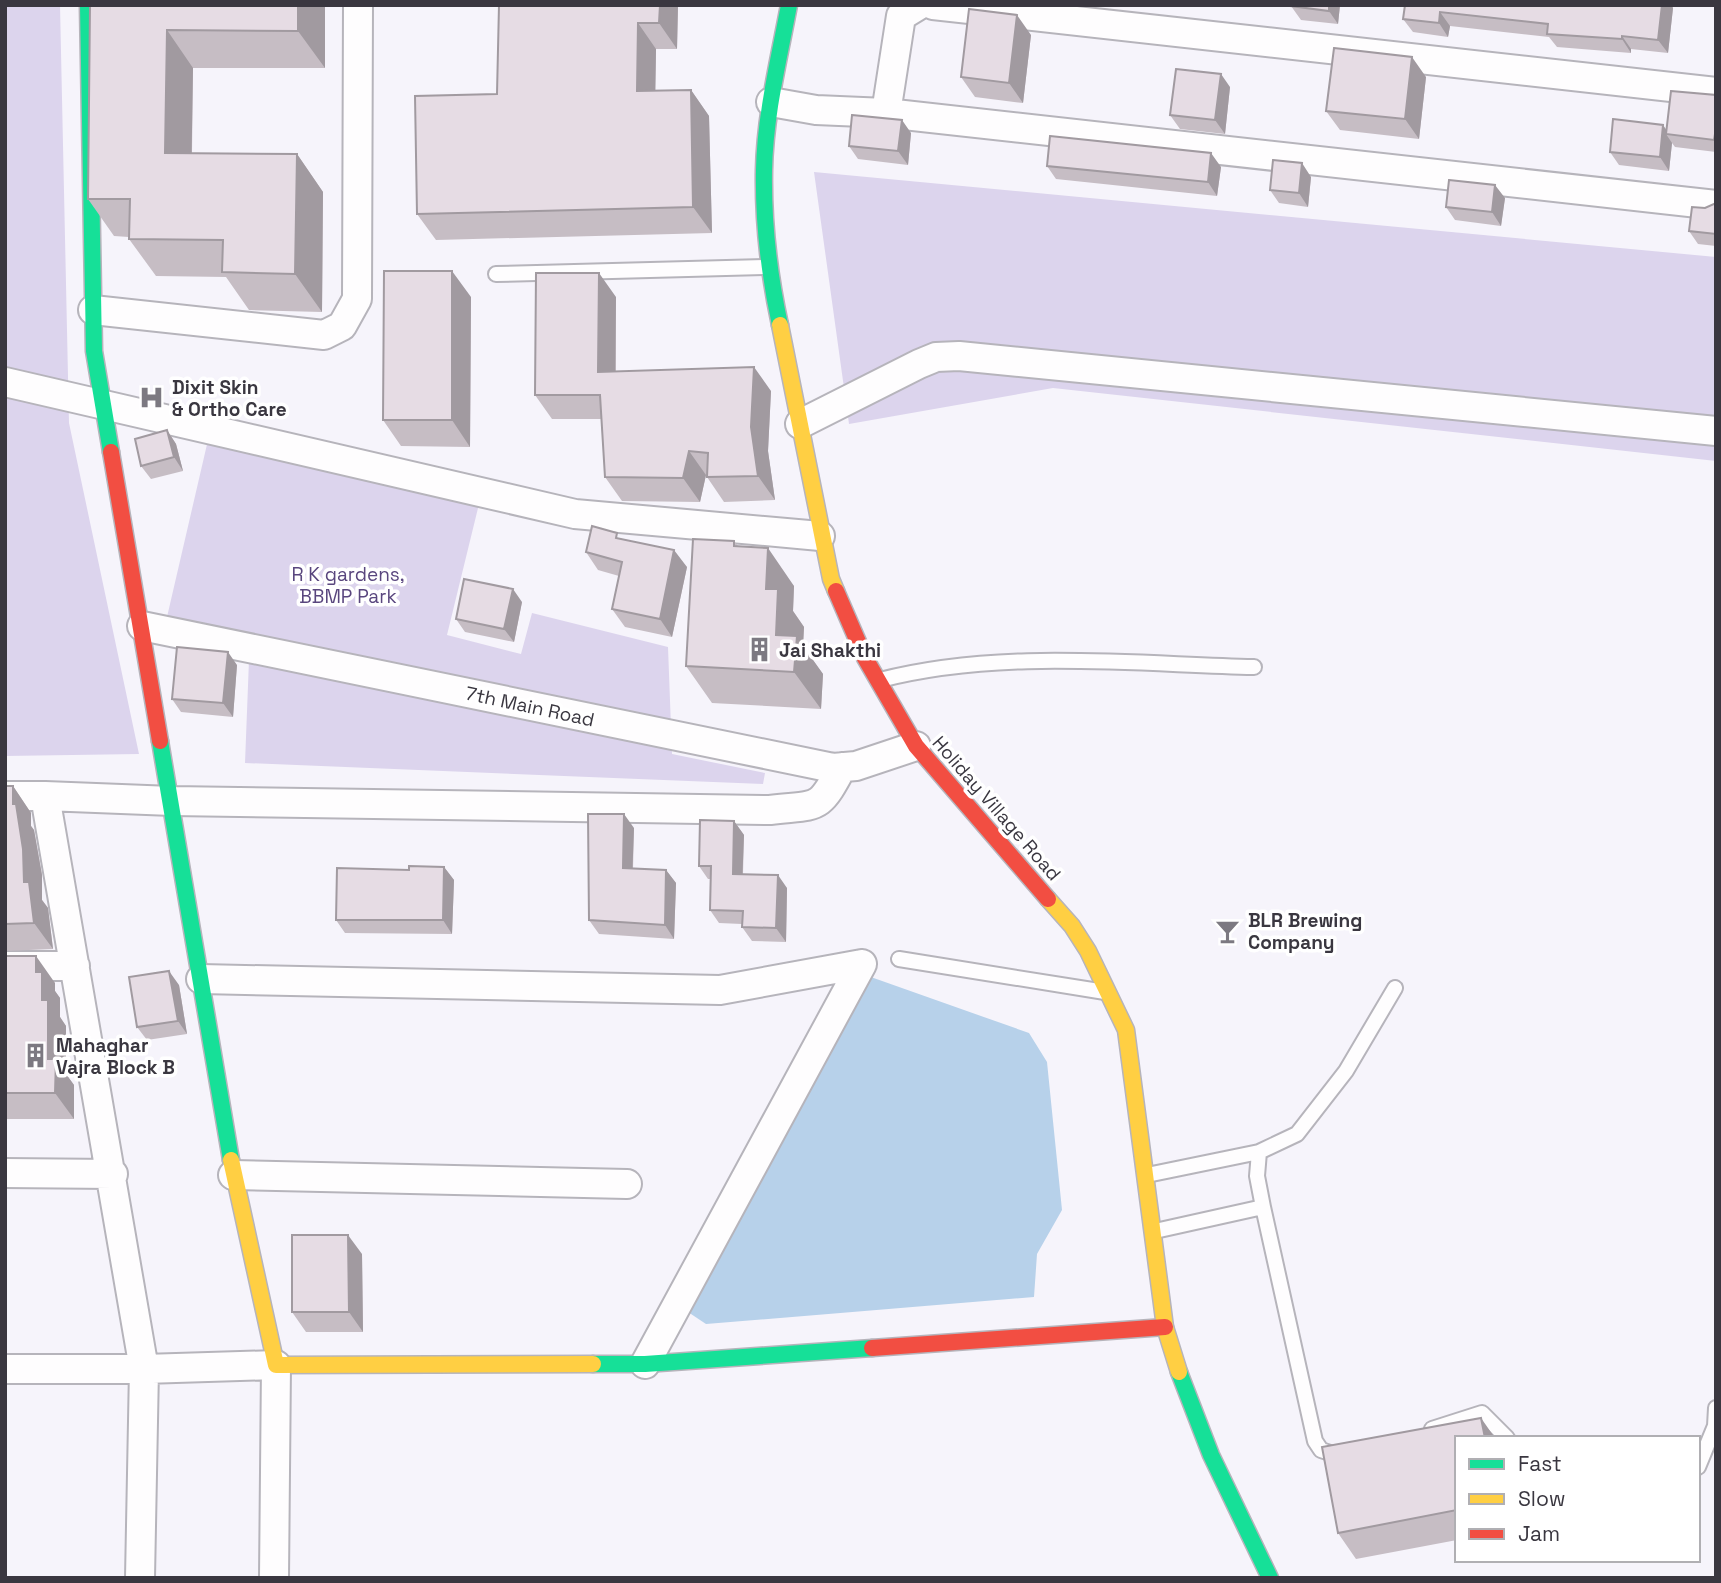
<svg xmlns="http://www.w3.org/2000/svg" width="1721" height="1583" font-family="'Space Grotesk',sans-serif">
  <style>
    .green { fill: #dcd4ed }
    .water { fill: #b7d1ea }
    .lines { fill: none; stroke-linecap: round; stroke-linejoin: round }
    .lane-casing { stroke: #b6b4bb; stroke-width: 18 }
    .street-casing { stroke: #b6b4bb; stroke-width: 32 }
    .fast-casing { stroke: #b6b4bb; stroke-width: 19 }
    .slow-casing { stroke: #b6b4bb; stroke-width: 19 }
    .jam-casing { stroke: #b6b4bb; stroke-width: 19 }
    .lane { stroke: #fefdfe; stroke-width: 14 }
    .street { stroke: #fefdfe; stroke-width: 28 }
    .fast { stroke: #16e098; stroke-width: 16 }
    .slow { stroke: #ffcf43; stroke-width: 16 }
    .jam { stroke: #f24e42; stroke-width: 16 }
    .wall { fill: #c6bdc4 }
    .shaded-wall { fill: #a19aa0 }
    .building { fill: #e6dce4; stroke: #a19aa0; stroke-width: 2 }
    .labels { text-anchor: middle; stroke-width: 7; stroke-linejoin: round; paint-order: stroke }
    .poi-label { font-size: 19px; font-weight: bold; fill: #3a3740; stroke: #fff; text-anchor: start }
    .park-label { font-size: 19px; fill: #59467e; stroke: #fff }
    .street-label { font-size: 19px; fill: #3a3740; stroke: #fff }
  </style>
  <rect width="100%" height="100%" fill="#f6f4fb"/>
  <path class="green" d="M 5,5 L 60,5 L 69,423 L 139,754 L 5,756 Z
    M 814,172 L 1716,257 L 1716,461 L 1053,388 L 849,424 Z
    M 208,440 L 479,504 L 447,635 L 521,654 L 532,613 L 668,647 L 672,754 L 765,773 L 763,784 L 245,763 L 250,634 L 167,617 Z"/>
  <path class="water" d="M 868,976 L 1029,1033 L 1047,1062 L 1062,1210 L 1037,1254 L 1034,1297 L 706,1324 L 682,1308 Z"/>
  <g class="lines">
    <defs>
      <path id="lane" d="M 496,274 L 766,267
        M 880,680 C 1000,649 1131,664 1254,667
        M 899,959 L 1105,992
        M 1147,1175 L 1259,1152
        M 1155,1231 L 1263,1207
        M 1432,1429 L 1482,1413 L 1507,1438
        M 1339,1456 L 1321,1450 L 1315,1441 L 1263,1207 L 1257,1176 L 1259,1152 L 1297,1134 L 1346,1071 L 1395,988
        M 1698,1467 L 1715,1426 L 1716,1408"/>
      <path id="street" d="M 933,5 L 1716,92
        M 771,102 L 816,110 L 886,113 L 1716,205
        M 886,113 L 901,16 L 919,5
        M 93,310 L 324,335 L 342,326 L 357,299 L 358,5
        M 5,382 L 575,514 L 820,536
        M 800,424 L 919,364 L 936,357 L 959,356 L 1716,431
        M 142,626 L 833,768 L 856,766 L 916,746
        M 5,796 L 45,796 L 144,1369 L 5,1369
        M 45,796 L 172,801 L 770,810 C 819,804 818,812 842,767
        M 5,966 L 75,966
        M 201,979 L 720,990 L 862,964
        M 5,1173 L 113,1174
        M 233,1175 L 627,1184
        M 645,1364 L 862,964
        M 140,1578 L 144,1369 L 276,1365 L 274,1578"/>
      <path id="fast" d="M 88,5 L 94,351 L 111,452
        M 780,325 C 769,274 763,223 764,170 C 765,115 779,59 789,5
        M 160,741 L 231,1160
        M 593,1364 L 645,1364 L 872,1348
        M 1179,1372 L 1211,1455 L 1270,1578"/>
      <path id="slow" d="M 780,325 L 831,579 L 836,591
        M 1048,899 L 1072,926 L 1088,951 L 1126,1030 L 1165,1327 L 1179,1372
        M 231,1160 L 276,1365 L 593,1364"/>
      <path id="jam" d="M 111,452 L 160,741
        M 836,591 L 865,658 L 916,746 L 1048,899
        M 872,1348 L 1165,1327"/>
    </defs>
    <use href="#lane" class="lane-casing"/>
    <use href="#street" class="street-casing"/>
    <use href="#fast" class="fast-casing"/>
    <use href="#slow" class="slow-casing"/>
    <use href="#jam" class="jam-casing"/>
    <use href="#lane" class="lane"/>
    <use href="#street" class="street"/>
    <use href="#fast" class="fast"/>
    <use href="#slow" class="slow"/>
    <use href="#jam" class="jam"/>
  </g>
  <path class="wall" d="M 90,5 L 325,5 L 325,68 L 193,68 L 192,153 L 297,154 L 323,192 L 322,312 L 249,310 L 226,277 L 156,276 L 129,239 L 129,237 L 114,236 L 88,199 Z
    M 499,5 L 678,5 L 677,49 L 656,49 L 655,91 L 691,90 L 709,116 L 712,233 L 436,240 L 417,214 L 497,94 Z
    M 1340,5 L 1338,24 L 1301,20 L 1291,6 Z
    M 1405,5 L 1671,5 L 1673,8 L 1668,53 L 1631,49 L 1631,53 L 1557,47 L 1549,37 L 1450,26 L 1448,37 L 1413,32 L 1403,19 Z
    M 1031,35 L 1023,103 L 975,97 L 961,77 Z
    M 1426,77 L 1419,139 L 1340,130 L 1326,111 Z
    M 1230,87 L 1225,134 L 1180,129 L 1170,115 Z
    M 1716,95 L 1716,152 L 1675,147 L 1672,143 L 1669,171 L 1619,165 L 1610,152 L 1667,129 Z
    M 911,133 L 908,165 L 858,159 L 849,146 Z
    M 1047,166 L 1221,167 L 1217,196 L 1056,179 Z
    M 1311,177 L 1308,207 L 1279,203 L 1270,190 Z
    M 1505,198 L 1501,226 L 1455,220 L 1446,207 Z
    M 1716,203 L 1716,246 L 1698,244 L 1689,231 L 1705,208 Z
    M 471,297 L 470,447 L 401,446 L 383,420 Z
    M 616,297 L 616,371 L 771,391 L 768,451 L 775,500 L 724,502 L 707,477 L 706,475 L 700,502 L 622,501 L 605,477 L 601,419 L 552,419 L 535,395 Z
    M 167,430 L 176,444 L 183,471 L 151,479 L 141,466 Z
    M 621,539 L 687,567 L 672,637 L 625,627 L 612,609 L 619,576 L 598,570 L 586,552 Z
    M 734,541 L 738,546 L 794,586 L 793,611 L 804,627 L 803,646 L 823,674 L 821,709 L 712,703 L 686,666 Z
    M 522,602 L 514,642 L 465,632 L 456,619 Z
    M 237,665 L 233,717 L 181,712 L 172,699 Z
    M 5,786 L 13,786 L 31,813 L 31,826 L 34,830 L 42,875 L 42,900 L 48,908 L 53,949 L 5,951 Z
    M 734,821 L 744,835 L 743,874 L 787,888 L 786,942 L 752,941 L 742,927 L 742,924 L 719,923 L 710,910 L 710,879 L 708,879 L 699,866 Z
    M 634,828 L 633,869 L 666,870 L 676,883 L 674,939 L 599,934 L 589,920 Z
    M 444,867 L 454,880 L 452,934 L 345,933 L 336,920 L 409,870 Z
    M 5,956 L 55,983 L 55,991 L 60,998 L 60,1017 L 66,1026 L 66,1074 L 74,1085 L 74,1119 L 5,1119 Z
    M 179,985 L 187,1034 L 147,1040 L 137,1027 Z
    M 362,1254 L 363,1332 L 306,1332 L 292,1312 Z
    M 1457,1438 L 1457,1540 L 1356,1559 L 1338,1533 Z"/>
  <path class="shaded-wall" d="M 298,5 L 325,5 L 325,68 L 298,31 Z
    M 660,5 L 678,5 L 677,49 L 659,23 Z
    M 1329,5 L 1340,5 L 1338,24 L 1329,11 Z
    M 1662,5 L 1671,5 L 1673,8 L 1668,53 L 1658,40 Z
    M 1440,12 L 1450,26 L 1448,37 L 1439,23 Z
    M 1017,15 L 1031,35 L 1023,103 L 1009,83 Z
    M 638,23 L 656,49 L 655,117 L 637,91 Z
    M 167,30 L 193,68 L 191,191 L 165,153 Z
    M 1622,36 L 1631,49 L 1631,53 L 1622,39 Z
    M 1412,57 L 1426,77 L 1419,139 L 1405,119 Z
    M 1221,74 L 1230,87 L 1225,134 L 1215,120 Z
    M 691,90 L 709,116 L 712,233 L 693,207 Z
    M 902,120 L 911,133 L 908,165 L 898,151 Z
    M 1663,125 L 1670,135 L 1666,134 L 1672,143 L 1669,171 L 1660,157 Z
    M 1211,153 L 1221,167 L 1217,196 L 1208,182 Z
    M 297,154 L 323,192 L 322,312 L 295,274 Z
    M 1302,163 L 1311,177 L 1308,207 L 1299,193 Z
    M 1495,185 L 1505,198 L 1501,226 L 1492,212 Z
    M 452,271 L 471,297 L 470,447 L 452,420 Z
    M 599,273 L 616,297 L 615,396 L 598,372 Z
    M 754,367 L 771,391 L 768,451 L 775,500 L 758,476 L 751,427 Z
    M 167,430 L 176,444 L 183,471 L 174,457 Z
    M 689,451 L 706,475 L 700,502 L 683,478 Z
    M 768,548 L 794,586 L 793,611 L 804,627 L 803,646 L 823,674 L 821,709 L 794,672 L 776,635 L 766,589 Z
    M 674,550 L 687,567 L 672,637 L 660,619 Z
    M 513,589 L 522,602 L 514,642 L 504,629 Z
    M 228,652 L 237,665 L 233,717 L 223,703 Z
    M 13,786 L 31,813 L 31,826 L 34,830 L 42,875 L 42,900 L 48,908 L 53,949 L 34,923 L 24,882 L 13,804 Z
    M 624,814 L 634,828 L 632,882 L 623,868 Z
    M 734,821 L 744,835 L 742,887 L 733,874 Z
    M 444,867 L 454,880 L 452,934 L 443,920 Z
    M 666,870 L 676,883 L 674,939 L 665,925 Z
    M 778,875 L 787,888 L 786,942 L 776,928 Z
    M 36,956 L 55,983 L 55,991 L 60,998 L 60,1017 L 66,1026 L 66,1074 L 74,1085 L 74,1119 L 55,1093 L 48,1059 L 42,1000 L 36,972 Z
    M 169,971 L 179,985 L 187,1034 L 178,1021 Z
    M 348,1235 L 362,1254 L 363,1332 L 349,1312 Z
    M 1481,1418 L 1495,1438 L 1485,1438 Z"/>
  <path class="building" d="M 90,5 L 298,5 L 298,31 L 167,30 L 165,153 L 297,154 L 295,274 L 222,272 L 223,240 L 129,239 L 130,199 L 88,199 Z
    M 499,5 L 660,5 L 659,23 L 638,23 L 637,91 L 691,90 L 693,207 L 417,214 L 415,96 L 497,94 Z
    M 1291,5 L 1329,5 L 1329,11 L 1291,6 Z
    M 1405,5 L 1662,5 L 1658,40 L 1622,36 L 1622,39 L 1547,34 L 1548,24 L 1440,12 L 1439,23 L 1403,19 Z
    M 969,9 L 1017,15 L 1009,83 L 961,77 Z
    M 1334,48 L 1412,57 L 1405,119 L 1326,111 Z
    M 1176,69 L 1221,74 L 1215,120 L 1170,115 Z
    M 1671,91 L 1716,95 L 1716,128 L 1714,140 L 1666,134 Z
    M 852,115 L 902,120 L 898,151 L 849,146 Z
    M 1613,119 L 1663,125 L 1660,157 L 1610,152 Z
    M 1050,136 L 1211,153 L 1208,182 L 1047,166 Z
    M 1273,160 L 1302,163 L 1299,193 L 1270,190 Z
    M 1449,180 L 1495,185 L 1492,212 L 1446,207 Z
    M 1716,203 L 1716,234 L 1689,231 L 1692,207 L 1705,208 Z
    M 384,271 L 452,271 L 452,420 L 383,420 Z
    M 536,273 L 599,273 L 598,372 L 754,367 L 751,427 L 758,476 L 707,477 L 708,453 L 689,451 L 683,478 L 605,477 L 600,395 L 535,395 Z
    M 167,430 L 174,457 L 141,466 L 135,439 Z
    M 592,526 L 617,533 L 616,538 L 674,550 L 660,619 L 612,609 L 622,562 L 586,552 Z
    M 693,539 L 734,541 L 734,546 L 768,548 L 766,589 L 778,589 L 776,635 L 797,636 L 794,672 L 686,666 Z
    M 464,579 L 513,589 L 504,629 L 456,619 Z
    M 177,647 L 228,652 L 223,703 L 172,699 Z
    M 5,786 L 13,786 L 13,804 L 16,804 L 23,849 L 24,882 L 29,882 L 34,923 L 5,924 Z
    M 588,814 L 624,814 L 623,868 L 666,870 L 665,925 L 589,920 Z
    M 700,820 L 734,821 L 733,874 L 778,875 L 776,928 L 742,927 L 743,911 L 710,910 L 711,866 L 699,866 Z
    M 409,866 L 444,867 L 443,920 L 336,920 L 337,868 L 409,870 Z
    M 5,956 L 36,956 L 36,972 L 42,972 L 42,1000 L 48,1000 L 48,1059 L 56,1059 L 55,1093 L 5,1093 Z
    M 169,971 L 178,1021 L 137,1027 L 129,977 Z
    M 292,1235 L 348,1235 L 349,1312 L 292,1312 Z
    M 1481,1418 L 1485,1438 L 1457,1438 L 1457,1510 L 1338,1533 L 1322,1447 Z"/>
  <defs>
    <symbol id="hospital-bare" viewBox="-9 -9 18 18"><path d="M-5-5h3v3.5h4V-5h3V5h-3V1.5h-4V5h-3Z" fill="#7c7981" stroke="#fff" stroke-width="2.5" paint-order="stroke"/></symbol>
    <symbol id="building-bare" viewBox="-9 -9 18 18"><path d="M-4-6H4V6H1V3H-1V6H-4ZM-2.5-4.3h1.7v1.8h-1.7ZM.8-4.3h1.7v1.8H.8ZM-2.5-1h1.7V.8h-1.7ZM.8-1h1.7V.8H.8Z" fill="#7c7981" stroke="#fff" stroke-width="2.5" paint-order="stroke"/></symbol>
    <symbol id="bar-bare" viewBox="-9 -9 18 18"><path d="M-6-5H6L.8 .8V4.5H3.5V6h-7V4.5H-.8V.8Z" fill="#7c7981" stroke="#fff" stroke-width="2.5" paint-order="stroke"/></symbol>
  </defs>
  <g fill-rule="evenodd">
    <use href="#hospital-bare" x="134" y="380" width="35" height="35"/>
    <use href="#building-bare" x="742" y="632" width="35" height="35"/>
    <use href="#bar-bare" x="1210" y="914" width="35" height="35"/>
    <use href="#building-bare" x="18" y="1038" width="35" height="35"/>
  </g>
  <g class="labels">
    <g class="poi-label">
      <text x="172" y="394">Dixit Skin<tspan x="172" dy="22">&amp; Ortho Care</tspan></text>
      <text x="779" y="657">Jai Shakthi</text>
      <text x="1248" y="927">BLR Brewing<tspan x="1248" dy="22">Company</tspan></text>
      <text x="56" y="1052">Mahaghar<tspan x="56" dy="22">Vajra Block B</tspan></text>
    </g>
    <g class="park-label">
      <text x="348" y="581">R K gardens,<tspan x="348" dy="22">BBMP Park</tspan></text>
    </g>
    <g class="street-label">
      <text transform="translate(530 706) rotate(12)" y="7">7th Main Road</text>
      <text transform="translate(997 808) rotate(49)" y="7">Holiday Village Road</text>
    </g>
  </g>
  <rect width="1721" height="1583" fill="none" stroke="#3a3740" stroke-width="14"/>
  <rect x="1455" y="1436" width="245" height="126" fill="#ffffff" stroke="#b0afb3" stroke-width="2"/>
  <rect x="1469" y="1459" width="35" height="10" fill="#16e098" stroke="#b0afb3" stroke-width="2"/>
  <text x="1518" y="1471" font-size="21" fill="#3a3740">Fast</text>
  <rect x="1469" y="1494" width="35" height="10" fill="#ffcf43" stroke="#b0afb3" stroke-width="2"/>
  <text x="1518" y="1506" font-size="21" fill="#3a3740">Slow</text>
  <rect x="1469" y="1529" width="35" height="10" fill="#f24e42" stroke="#b0afb3" stroke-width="2"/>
  <text x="1518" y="1541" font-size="21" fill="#3a3740">Jam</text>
</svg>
